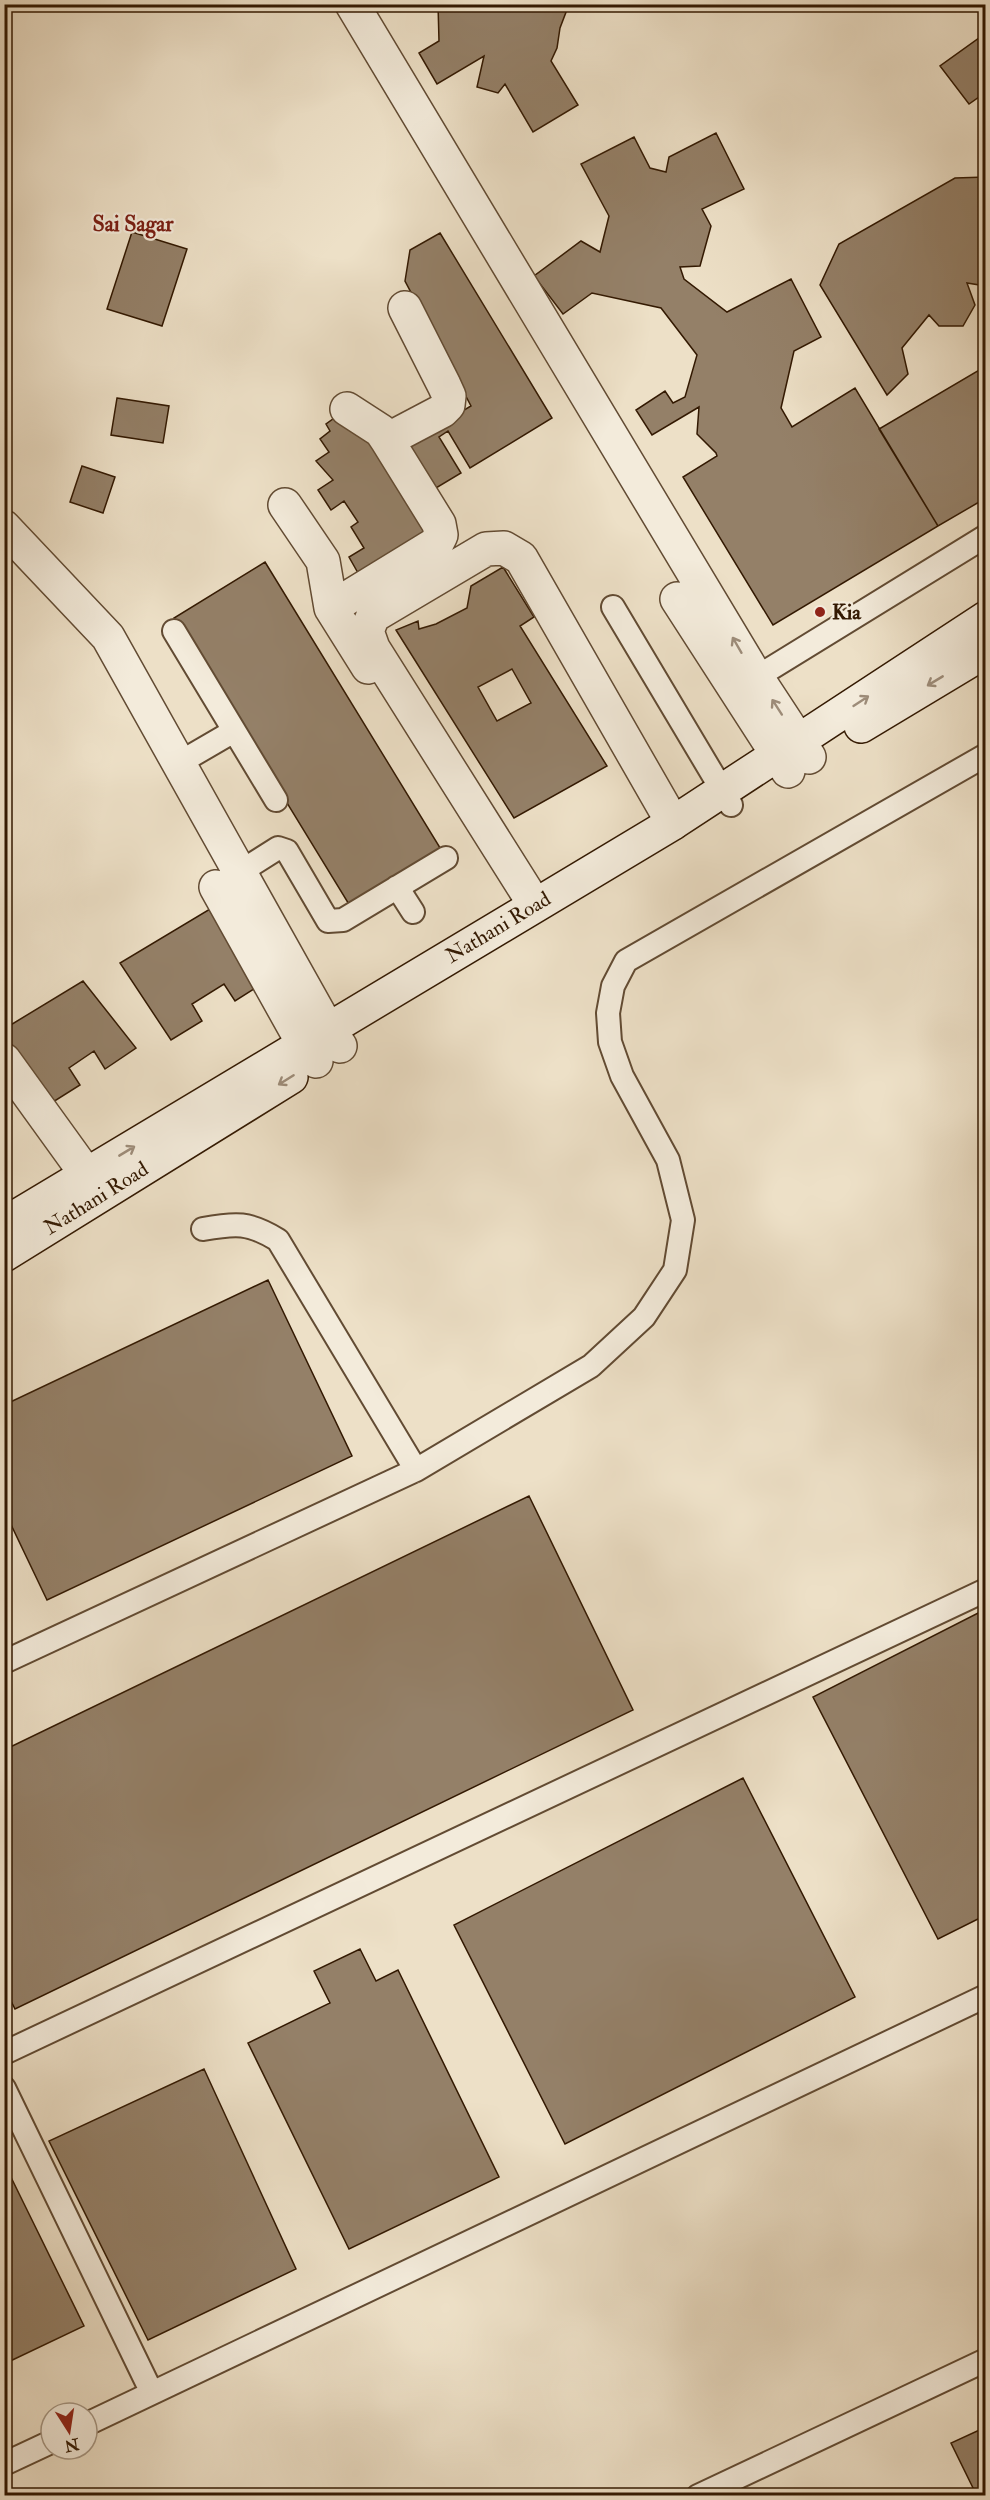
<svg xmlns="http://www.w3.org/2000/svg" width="990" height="2500" font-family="'IM FELL Double Pica',serif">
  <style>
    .building { fill: #948068; stroke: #331902; stroke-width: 1.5; fill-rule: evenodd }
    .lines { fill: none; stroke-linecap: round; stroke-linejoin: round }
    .lane-casing { stroke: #624b33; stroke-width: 26 }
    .street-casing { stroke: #624b33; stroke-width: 36 }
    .secondary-casing { stroke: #331902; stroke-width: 36 }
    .lane { stroke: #f3ebdb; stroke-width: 22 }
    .street { stroke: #f3ebdb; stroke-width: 33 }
    .secondary { stroke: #f3ebdb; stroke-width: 33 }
    .oneway { stroke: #9d8c79 }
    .poi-dot { fill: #8f2418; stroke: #f3ebdb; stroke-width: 2 }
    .labels { text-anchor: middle; stroke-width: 4.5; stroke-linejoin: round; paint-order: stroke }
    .poi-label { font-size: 21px; font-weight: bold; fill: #331902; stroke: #f3ebdb; text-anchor: start }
    .street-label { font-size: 21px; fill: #331902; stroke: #f3ebdb }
    .neighbourhood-label { font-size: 22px; font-weight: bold; fill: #7a1f14; stroke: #f3ebdb }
  </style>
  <rect width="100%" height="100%" fill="#ede0c7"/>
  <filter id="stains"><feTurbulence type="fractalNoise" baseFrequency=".00333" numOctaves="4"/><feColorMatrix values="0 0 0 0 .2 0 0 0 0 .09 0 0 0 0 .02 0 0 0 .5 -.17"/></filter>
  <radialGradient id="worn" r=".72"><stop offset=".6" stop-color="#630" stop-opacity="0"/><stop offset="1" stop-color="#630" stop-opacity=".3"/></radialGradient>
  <path class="building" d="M 438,4 L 571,4 L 568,7 L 560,28 L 557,48 L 551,61 L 578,105 L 533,132 L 505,84 L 498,93 L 477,87 L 484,56 L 437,84 L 419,53 L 439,41 Z
    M 986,33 L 986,92 L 969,104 L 940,66 Z
    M 716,133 L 744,189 L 702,209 L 711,226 L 700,266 L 680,267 L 684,279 L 727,312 L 791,279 L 821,337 L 794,351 L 781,408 L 792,427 L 855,388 L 938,526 L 773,625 L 683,477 L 717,456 L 716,453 L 697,434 L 699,407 L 652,435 L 636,410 L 665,391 L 673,403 L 685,397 L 697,355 L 661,308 L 592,293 L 563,314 L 534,276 L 581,241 L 600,252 L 609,216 L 581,164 L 634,137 L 650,168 L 666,172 L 669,157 Z
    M 986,177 L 986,286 L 967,283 L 975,305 L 963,326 L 939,326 L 929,315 L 902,348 L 908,374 L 887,395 L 820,285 L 839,244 L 955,178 Z
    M 132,232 L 187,249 L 162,326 L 107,309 Z
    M 440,233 L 552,418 L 470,468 L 448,431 L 439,437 L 461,473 L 426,494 L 399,449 L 471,406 L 405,281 L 410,250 Z
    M 986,366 L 986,498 L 938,526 L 879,429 Z
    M 117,398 L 169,406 L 163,443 L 111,435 Z
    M 340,414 L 384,449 L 435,527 L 362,580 L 349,557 L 364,548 L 351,527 L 358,522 L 344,501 L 331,510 L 318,490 L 333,480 L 316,461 L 329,452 L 320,439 L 330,431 L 326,424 Z
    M 82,466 L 115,477 L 103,513 L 70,502 Z
    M 265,562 L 442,851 L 350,906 L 174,618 Z
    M 503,567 L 534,617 L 520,626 L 607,766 L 514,818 L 396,630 L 418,621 L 419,629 L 436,624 L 467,608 L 471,586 ZM 512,669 L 531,703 L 497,721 L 478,687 Z
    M 210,909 L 260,985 L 235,1001 L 224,984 L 192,1004 L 202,1021 L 171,1040 L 120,963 Z
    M 83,981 L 136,1048 L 105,1069 L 94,1051 L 69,1068 L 80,1085 L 53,1102 L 4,1036 L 4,1029 Z
    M 268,1280 L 352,1456 L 47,1600 L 4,1510 L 4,1405 Z
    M 529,1496 L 633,1710 L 15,2009 L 4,1987 L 4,1750 Z
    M 986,1609 L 986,1915 L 938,1939 L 813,1697 Z
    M 743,1778 L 855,1997 L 565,2144 L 454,1925 Z
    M 360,1949 L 376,1981 L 398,1970 L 499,2177 L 349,2249 L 248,2043 L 330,2003 L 314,1971 Z
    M 204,2069 L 296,2269 L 148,2340 L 49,2141 Z
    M 4,2163 L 84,2326 L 4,2364 Z
    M 986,2427 L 986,2496 L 977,2496 L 951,2443 Z"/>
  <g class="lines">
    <defs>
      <path id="lane" d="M 613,607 L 731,805
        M 174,631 L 276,800
        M 757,677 L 986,536
        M 179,763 L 234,731
        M 240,872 L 278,848 L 287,851 L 328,921 L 343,920 L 446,858
        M 397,887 L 413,912
        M 203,1229 C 236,1223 249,1222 278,1240 L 416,1470
        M 4,1662 L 416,1470 L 591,1366 L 644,1317 L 675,1270 L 683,1220 L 668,1160 L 622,1076 L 610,1042 L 608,1013 L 613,986 L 626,961 L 986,755
        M 4,2053 L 986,1590
        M 4,2088 L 152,2393
        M 87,2424 L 986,1996
        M 4,2464 L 51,2442
        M 698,2496 L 986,2360"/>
      <path id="street" d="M 352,4 L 750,667 L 809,757
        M 387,440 L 442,411 L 448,405 L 449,396 L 444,385 L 405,308
        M 285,505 L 323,561 L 331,608 L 368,667
        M 4,527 L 108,637 L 327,1028 L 340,1046
        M 677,599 L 788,771
        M 331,608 L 437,543 L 441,535 L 439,524 L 387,440 L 381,431 L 347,409
        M 216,887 L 303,1043 L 316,1061
        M 535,905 L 373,648 L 367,631 L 373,616 L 486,549 L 504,548 L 521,558 L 673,823
        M 4,1060 L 87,1175"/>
      <path id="secondary" d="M 861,726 L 986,651
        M 4,1224 L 673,823 L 986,618
        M 4,1255 L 291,1077"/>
    </defs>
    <use href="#lane" class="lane-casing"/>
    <use href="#street" class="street-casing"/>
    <use href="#secondary" class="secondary-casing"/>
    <use href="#lane" class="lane"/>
    <use href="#street" class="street"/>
    <use href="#secondary" class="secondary"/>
  </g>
  <defs><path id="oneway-shaft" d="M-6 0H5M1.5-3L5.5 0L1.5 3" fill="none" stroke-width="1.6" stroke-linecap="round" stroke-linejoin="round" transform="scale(1.5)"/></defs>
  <g class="oneway">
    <use href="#oneway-shaft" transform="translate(737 645) rotate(-120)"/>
    <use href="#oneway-shaft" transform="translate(935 681) rotate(149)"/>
    <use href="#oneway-shaft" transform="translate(861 701) rotate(-33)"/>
    <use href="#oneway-shaft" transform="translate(777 707) rotate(-123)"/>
    <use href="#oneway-shaft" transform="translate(286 1080) rotate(148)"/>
    <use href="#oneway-shaft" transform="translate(127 1151) rotate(-31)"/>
  </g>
  <circle class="poi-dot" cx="820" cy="612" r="6"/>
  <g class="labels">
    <g class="poi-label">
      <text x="832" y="619">Kia</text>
    </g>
    <g class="street-label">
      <text transform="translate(498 927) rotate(-31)" y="7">Nathani Road</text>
      <text transform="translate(96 1198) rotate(-32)" y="7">Nathani Road</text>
    </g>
    <g class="neighbourhood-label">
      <text x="133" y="231">Sai Sagar</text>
    </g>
  </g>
  <rect width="990" height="2500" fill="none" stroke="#ede0c7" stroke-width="24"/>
  <rect x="6" y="6" width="978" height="2488" fill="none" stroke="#331902" stroke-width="3"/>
  <rect x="12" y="12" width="966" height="2476" fill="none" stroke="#331902" stroke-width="1.5"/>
  <g transform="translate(69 2431) rotate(168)"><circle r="28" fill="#f3ebdb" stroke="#a69784" stroke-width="1.5"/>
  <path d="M0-4.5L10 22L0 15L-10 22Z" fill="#8f2418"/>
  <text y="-9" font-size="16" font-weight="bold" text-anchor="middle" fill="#331902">N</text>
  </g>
  <rect width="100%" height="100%" filter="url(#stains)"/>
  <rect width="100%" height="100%" fill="url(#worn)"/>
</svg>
